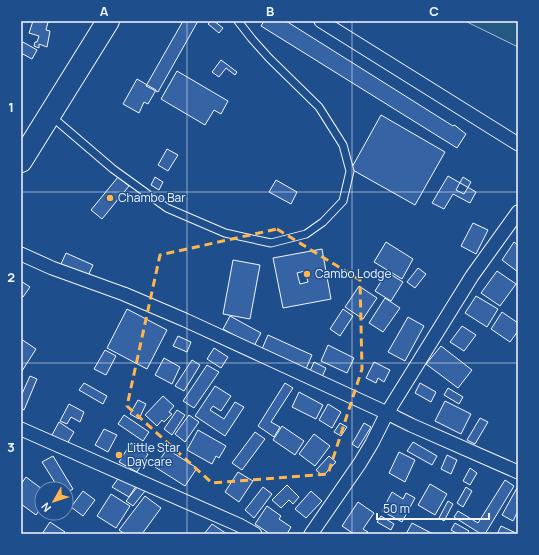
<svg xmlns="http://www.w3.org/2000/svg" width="539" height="555" font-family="Manrope,sans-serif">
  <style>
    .green { fill: #245a82; stroke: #a8bbd7 }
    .building { fill: #3563a3; stroke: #f2f6ff; fill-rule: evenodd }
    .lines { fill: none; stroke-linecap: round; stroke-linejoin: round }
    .lane-casing { stroke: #f2f6ff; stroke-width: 9 }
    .street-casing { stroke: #f2f6ff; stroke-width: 15 }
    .highway-casing { stroke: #f2f6ff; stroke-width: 24 }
    .lane { stroke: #1f4e8c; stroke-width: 7 }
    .street { stroke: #1f4e8c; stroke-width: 13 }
    .highway { stroke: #1f4e8c; stroke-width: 22 }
    .marked { fill: none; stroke: #ffb74d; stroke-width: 3; stroke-dasharray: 8 5; stroke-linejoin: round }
    .grid { fill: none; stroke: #f2f6ff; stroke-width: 1; stroke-opacity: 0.55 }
    .poi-dot { fill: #ffb74d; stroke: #1f4e8c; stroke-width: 1.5 }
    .labels { text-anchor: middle; stroke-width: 3; stroke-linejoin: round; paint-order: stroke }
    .poi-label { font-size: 12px; fill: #f2f6ff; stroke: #1f4e8c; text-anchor: start }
    .neatline { fill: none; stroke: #f2f6ff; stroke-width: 1.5 }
    .grid-label { font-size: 13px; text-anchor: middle; font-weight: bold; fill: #f2f6ff }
  </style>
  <rect width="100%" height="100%" fill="#1f4e8c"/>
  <path class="green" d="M 465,21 L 518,21 L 518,47 Z"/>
  <path class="building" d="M 33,21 L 50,21 L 50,22 L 48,22 L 46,30 L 50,31 L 47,47 L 39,44 L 39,48 L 34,46 L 35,42 L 37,42 L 39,36 L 29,33 Z
    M 183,21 L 198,21 L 158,92 L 146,86 Z
    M 211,21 L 214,21 L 223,28 L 219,33 L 208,24 Z
    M 264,21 L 286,21 L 453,126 L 454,125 L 456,126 L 457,127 L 466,134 L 457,148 L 261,26 Z
    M 23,42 L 37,50 L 32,59 L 21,53 L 21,45 Z
    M 221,60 L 237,72 L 235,75 L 226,68 L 219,77 L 212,72 Z
    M 177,71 L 228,101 L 221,114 L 214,110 L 205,125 L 161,99 Z
    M 137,79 L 156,90 L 148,104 L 144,102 L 139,113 L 123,104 Z
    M 381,115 L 445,152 L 415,205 L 351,169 Z
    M 167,149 L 178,155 L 168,171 L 158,165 Z
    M 448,176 L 476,192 L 470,203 L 453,194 L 444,209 L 432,203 Z
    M 118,177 L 129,186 L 102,219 L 91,210 Z
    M 155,177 L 163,182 L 159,190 L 151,185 Z
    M 463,177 L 471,182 L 464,194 L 456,190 Z
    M 276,180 L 297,192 L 291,204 L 269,192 Z
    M 473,223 L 488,230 L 476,254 L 461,246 Z
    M 386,242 L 413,259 L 402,279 L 374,262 Z
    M 514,242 L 518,245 L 518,272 L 502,260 Z
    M 322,249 L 331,299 L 283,308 L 273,258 ZM 305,271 L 308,282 L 300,284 L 297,273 Z
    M 66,253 L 93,265 L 88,276 L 61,264 Z
    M 233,260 L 260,265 L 250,319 L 223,314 Z
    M 418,268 L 426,274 L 415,288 L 407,282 Z
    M 497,271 L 516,284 L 500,306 L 481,293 Z
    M 387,272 L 403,282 L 391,301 L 375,291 Z
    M 21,281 L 30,287 L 23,297 L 21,296 Z
    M 359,286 L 377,298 L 363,319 L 345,307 Z
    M 476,296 L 498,309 L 487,327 L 465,313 Z
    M 385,298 L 400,308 L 383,332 L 369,323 Z
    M 127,309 L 167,330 L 147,369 L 107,348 Z
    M 343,309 L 353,316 L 340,336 L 330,329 Z
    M 502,312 L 518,323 L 518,331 L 510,342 L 491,329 Z
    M 230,316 L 261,333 L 254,346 L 223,329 Z
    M 408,317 L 424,326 L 405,361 L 388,352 Z
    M 462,326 L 476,335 L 464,351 L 450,342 Z
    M 268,335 L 312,355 L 306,369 L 262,349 Z
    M 178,336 L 191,342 L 187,352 L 173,346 Z
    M 21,339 L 36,349 L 22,371 L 21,370 Z
    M 328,345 L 354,358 L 347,373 L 321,361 Z
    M 441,346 L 472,370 L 458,388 L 426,364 Z
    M 214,348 L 228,357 L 221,368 L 207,359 Z
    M 105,350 L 116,356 L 106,375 L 94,369 Z
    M 164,358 L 180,367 L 172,384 L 155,375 Z
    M 192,360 L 200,365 L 184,391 L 175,386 Z
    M 314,362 L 326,368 L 322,377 L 310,371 Z
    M 374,362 L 390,370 L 384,382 L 378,378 L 376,383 L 366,378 Z
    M 207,365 L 219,372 L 194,408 L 183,401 Z
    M 30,376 L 37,379 L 24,410 L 21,408 L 21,396 Z
    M 84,383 L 107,396 L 103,404 L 79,390 Z
    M 285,383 L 293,388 L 271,422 L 280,427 L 274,437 L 258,426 Z
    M 420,383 L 436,392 L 431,402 L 415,393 Z
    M 215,386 L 231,396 L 221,411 L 213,406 L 210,410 L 224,419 L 235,402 L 244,407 L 225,436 L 195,416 Z
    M 448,388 L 463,397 L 459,404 L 444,395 Z
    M 299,392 L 323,405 L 316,419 L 292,407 Z
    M 163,396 L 174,406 L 169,412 L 172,414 L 164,422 L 162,420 L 157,426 L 145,415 Z
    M 138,400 L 146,404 L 139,419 L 130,414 Z
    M 445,401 L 471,414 L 461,434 L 435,421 Z
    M 69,404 L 84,412 L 80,422 L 71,417 L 67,424 L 60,421 Z
    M 328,404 L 341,412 L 332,428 L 319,420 Z
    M 177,410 L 185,415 L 172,435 L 164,429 Z
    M 124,415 L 149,432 L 143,441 L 118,424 Z
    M 189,415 L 199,422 L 185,442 L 175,434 Z
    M 480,418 L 488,422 L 475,444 L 467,440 Z
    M 59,422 L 74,432 L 67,444 L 52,435 Z
    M 340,423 L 347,427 L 341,436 L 334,432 Z
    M 364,423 L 371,427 L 358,448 L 352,444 Z
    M 282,426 L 304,441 L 295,455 L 273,440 Z
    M 104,429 L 117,435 L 108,452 L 95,445 Z
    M 198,430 L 226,446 L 219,458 L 216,456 L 212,464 L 187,450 Z
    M 255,432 L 265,439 L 242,470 L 232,463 Z
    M 314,434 L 330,446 L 315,466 L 299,454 Z
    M 413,442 L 437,456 L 432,465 L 407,451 Z
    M 131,443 L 148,454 L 137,472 L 119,462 Z
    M 167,449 L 197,468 L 185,486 L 155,467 Z
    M 399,452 L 415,460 L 405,482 L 389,473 Z
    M 447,455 L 457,460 L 451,474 L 441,469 Z
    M 53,456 L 73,489 L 66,493 L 66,489 L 59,489 L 42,462 Z
    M 329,456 L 336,462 L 323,476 L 316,470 Z
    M 470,468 L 477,473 L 470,485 L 463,481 Z
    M 238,472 L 253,481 L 239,502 L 225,492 Z
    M 120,476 L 136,486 L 129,497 L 112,487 Z
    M 26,477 L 42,489 L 41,494 L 42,494 L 42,507 L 36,515 L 21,504 L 21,484 Z
    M 505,480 L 514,486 L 485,534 L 481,534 L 454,517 L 458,511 L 478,523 Z
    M 430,484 L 447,494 L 435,515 L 418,505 Z
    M 287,485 L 299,497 L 293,504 L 289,500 L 281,508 L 272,500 Z
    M 138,486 L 145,491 L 133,506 L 126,501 Z
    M 518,486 L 518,511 L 513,521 L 502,515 Z
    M 263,487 L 272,494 L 254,518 L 245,510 Z
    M 466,487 L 472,491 L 463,507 L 457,503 Z
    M 83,491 L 95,500 L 83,516 L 71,507 Z
    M 311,491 L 322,501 L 306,518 L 295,509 Z
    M 392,492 L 403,499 L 406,493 L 415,498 L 402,522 L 382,511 Z
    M 111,494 L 130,506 L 116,528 L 97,516 Z
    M 145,496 L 161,508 L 142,534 L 125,534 L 119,530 Z
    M 448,501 L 453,504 L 444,521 L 439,518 Z
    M 358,502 L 374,513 L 363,529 L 368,532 L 366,534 L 354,534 L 342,526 Z
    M 267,506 L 281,516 L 279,519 L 291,527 L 287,534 L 270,534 L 255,524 Z
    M 381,516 L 394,524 L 391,530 L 377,522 Z
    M 50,522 L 65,532 L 63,534 L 42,534 Z
    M 412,523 L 433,534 L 406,534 Z
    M 455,523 L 469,531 L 467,534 L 458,534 L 451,530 Z
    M 212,524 L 227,534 L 204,534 Z
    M 501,526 L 518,534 L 497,534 Z"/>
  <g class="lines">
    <defs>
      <path id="lane" d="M 51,116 L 113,169 L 167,208 L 225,233 L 271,243 L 306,234 L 323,222 L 343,201 L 350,171 L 343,145 L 319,107 L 269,58 L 252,39 L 238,21"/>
      <path id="street" d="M 321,21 L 518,144
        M 21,254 L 52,268 L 124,294 L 185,320 L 387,413 L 411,425 L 518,472
        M 21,429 L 239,525 L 255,534
        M 311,534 L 360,463 L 372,443 L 387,413 L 472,276 L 518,212"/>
      <path id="highway" d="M 21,161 L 108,21"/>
    </defs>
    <use href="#lane" class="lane-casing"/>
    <use href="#street" class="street-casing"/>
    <use href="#highway" class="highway-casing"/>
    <use href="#lane" class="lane"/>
    <use href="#street" class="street"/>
    <use href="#highway" class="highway"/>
  </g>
  <path class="marked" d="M 277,229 L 360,280 L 362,369 L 328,474 L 212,483 L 127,406 L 160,255 Z"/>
  <path class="grid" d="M 187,21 L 187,534M 352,21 L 352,534M 21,192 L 518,192M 21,363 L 518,363"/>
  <g class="poi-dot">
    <circle cx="110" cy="198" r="4"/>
    <circle cx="307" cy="274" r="4"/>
    <circle cx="119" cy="455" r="4"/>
  </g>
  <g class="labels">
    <g class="poi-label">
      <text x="118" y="202">Chambo Bar</text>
      <text x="315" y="278">Cambo Lodge</text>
      <text x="127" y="452">Little Star<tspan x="127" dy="14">Daycare</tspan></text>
    </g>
  </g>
  <rect width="539" height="555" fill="none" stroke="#1f4e8c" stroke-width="44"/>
  <g transform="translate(54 501) rotate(231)"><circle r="19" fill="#1f4e8c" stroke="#7391ba"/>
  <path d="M0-3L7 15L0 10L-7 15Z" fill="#ffb74d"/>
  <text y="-6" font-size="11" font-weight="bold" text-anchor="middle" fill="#f2f6ff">N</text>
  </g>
  <path d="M377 513v6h112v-6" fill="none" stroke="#f2f6ff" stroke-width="2"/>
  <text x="383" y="513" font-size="12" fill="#f2f6ff" stroke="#1f4e8c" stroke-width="3" paint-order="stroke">50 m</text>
  <rect x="22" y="22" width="495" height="511" class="neatline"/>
  <g class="grid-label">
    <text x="104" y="16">A</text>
    <text x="270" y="16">B</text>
    <text x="434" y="16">C</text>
    <text x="11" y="112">1</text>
    <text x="11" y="282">2</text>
    <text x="11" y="452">3</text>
  </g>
</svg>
